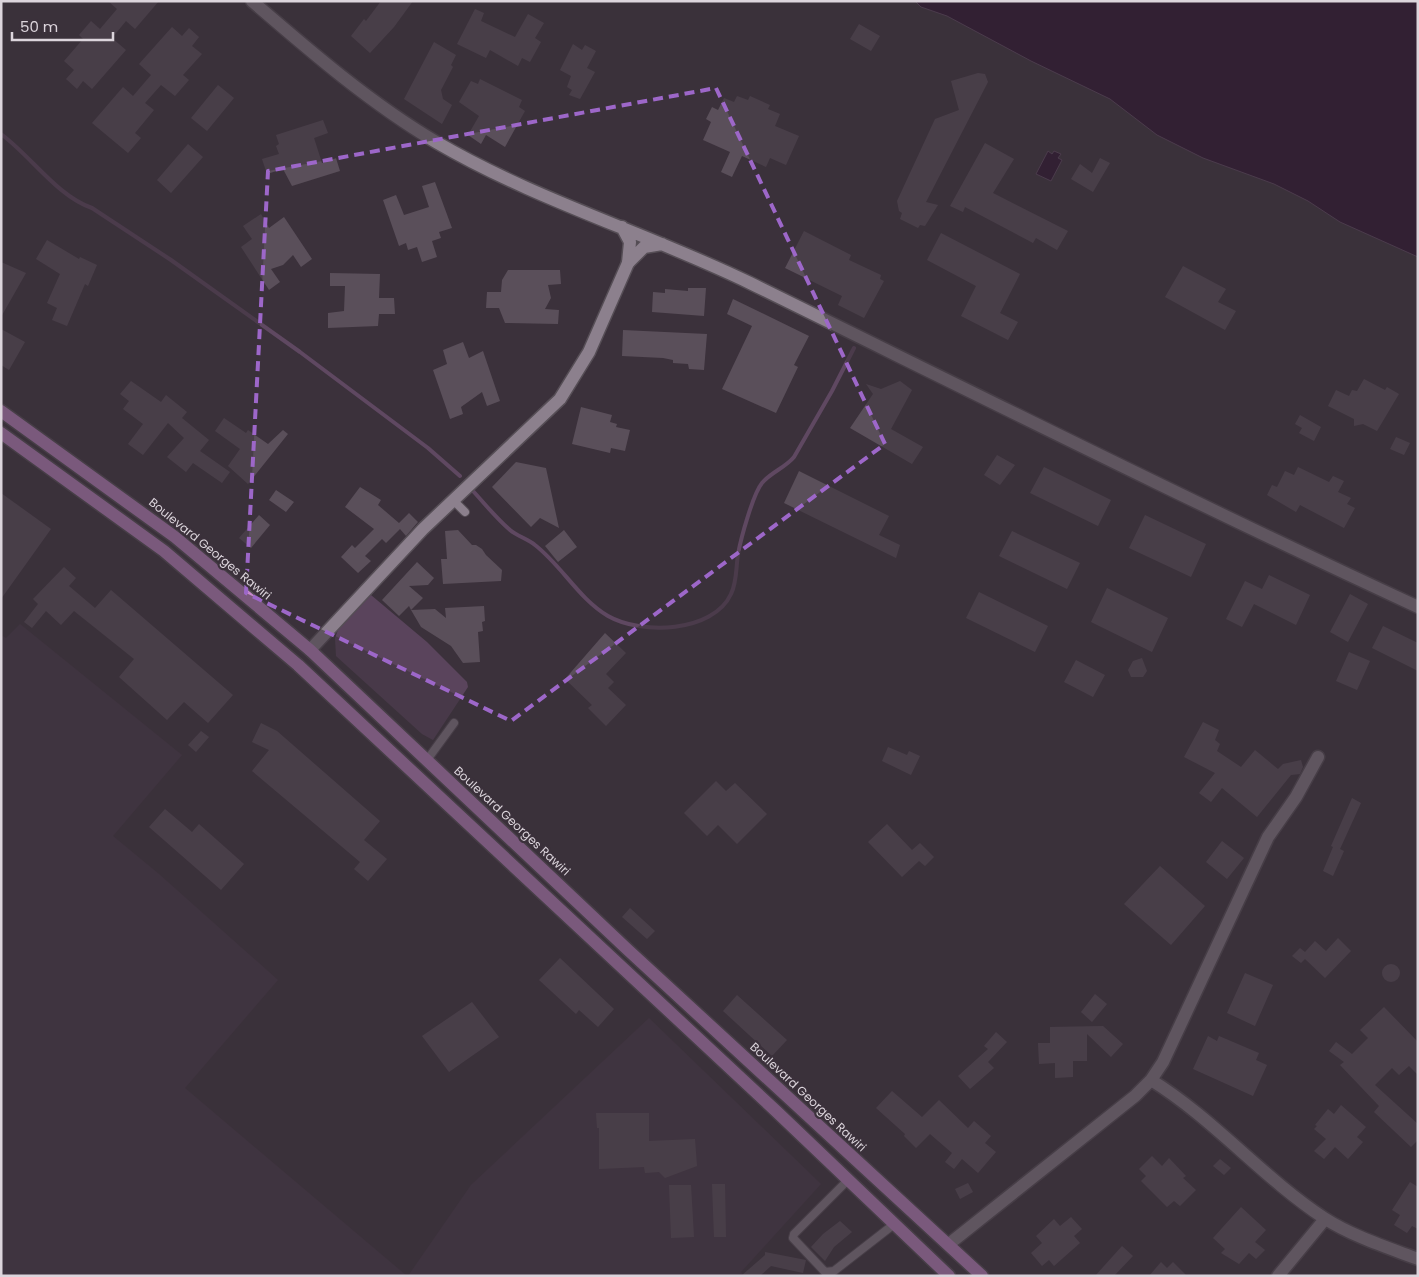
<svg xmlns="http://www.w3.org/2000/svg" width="1419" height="1277" font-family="Poppins,sans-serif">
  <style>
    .built { fill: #463847 }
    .green { fill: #5a445c }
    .water { fill: #290c2c; stroke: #5f4861 }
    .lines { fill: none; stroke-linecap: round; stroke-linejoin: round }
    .stream { stroke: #5f4861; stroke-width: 4 }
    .building { fill: #5a4f5a }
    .lane-casing { stroke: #564e56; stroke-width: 10 }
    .street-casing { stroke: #564e56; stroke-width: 15 }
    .secondary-casing { stroke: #564e56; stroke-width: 15 }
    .primary-casing { stroke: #564e56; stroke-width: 15 }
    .lane { stroke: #8c808d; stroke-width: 8 }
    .street { stroke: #8c808d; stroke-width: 12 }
    .secondary { stroke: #8c808d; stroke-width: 12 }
    .primary { stroke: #c789cd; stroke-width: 12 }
    .marked { fill: none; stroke: #9d67c9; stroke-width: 4; stroke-dasharray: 10 6; stroke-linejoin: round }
    .labels { text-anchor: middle; stroke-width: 4.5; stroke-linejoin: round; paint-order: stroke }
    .street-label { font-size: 12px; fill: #dcd5dc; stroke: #3b313b }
  </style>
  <rect width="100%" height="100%" fill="#3b313b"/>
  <path class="built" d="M 20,624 L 182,755 L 113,836 L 159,874 L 278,980 L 185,1088 L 407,1276 L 1,1276 L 1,635 L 6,638 Z
    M 649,1018 L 821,1184 L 741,1272 L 744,1276 L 408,1276 L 471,1185 Z"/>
  <path class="green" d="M 371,595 L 427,642 L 467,682 L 468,687 L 433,740 L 422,734 L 336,656 L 335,638 L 338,630 Z"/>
  <path class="water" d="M 915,1 L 1418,1 L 1418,257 L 1340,222 L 1308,201 L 1274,184 L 1203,158 L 1157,135 L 1110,99 L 1031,61 L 947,16 L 921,7 Z
    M 1048,151 L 1052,154 L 1054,151 L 1061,154 L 1058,158 L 1062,160 L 1051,181 L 1036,174 Z"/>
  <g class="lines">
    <path class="stream" d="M 1,134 C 31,156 57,196 92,208 L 171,260 L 300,352 L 428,448 L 460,476
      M 473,491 C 485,504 496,518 510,530 C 517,536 528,539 535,545 C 562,566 579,599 608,616 C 641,635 713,633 731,594 C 737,582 736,567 738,554 C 741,538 753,494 762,483 C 771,472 785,468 794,457 L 832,391 L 854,348"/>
  </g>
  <path class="building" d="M 108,1 L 159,1 L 135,29 L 126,21 L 112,38 L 126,50 L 92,89 L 83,81 L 77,89 L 66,79 L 74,70 L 64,61 L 83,39 L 79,35 L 91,21 L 100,29 L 117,9 Z
    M 381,1 L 413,1 L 394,27 L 370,53 L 351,36 L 364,19 L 366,21 Z
    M 475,9 L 484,13 L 481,21 L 515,37 L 528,14 L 544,23 L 535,38 L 541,42 L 530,62 L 522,58 L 518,66 L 490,50 L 486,58 L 457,44 Z
    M 859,24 L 880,36 L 871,51 L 850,39 Z
    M 172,27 L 182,36 L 189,28 L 199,37 L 192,46 L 202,54 L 183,75 L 189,80 L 175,96 L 161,85 L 145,103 L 154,110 L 135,133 L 141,138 L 128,153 L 92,123 L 123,87 L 133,96 L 151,75 L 139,64 Z
    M 434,42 L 456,55 L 451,65 L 453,67 L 441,90 L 443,99 L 452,105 L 442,124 L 404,99 Z
    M 573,44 L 582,50 L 585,45 L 596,51 L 587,68 L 595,72 L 580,99 L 569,95 L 572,90 L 567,87 L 571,76 L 560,70 Z
    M 978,73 L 985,74 L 988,82 L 926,202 L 938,205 L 925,226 L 920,225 L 918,228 L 900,219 L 902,213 L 899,211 L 897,201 L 935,119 L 959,110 L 951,81 Z
    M 480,79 L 522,100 L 519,107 L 525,111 L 505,147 L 486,135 L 481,144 L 468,135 L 479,116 L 459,102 L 471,81 L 478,84 Z
    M 218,85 L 234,98 L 207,131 L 191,118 Z
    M 737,96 L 748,100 L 750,96 L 770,105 L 768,109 L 780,114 L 775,126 L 799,136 L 786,165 L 770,158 L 766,167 L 742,156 L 732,177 L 721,172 L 730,152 L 703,140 L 711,122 L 706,119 L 712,107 L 718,110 L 724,98 L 734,102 Z
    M 323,120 L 328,133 L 314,138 L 322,163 L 336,158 L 340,171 L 292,186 L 283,169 L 267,174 L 262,159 L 279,154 L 276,146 L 279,144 L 276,135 Z
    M 985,143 L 1014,159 L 993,193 L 1068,231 L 1057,250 L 1036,238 L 1033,243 L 965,207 L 963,212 L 950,206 Z
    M 188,144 L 203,157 L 171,193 L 157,180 Z
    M 1100,158 L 1110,163 L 1093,192 L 1071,179 L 1080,164 L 1092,173 Z
    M 435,182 L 452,228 L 439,232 L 441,238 L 432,241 L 437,257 L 422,262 L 417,247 L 408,250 L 406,243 L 399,246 L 383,200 L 396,195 L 404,215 L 429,207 L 422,186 Z
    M 261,214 L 269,228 L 284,217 L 312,259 L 301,267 L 293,255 L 283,265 L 271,269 L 280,282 L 269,290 L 241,247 L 252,239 L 243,226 Z
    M 804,231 L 851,255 L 849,260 L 881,275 L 880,279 L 884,281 L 864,318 L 838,305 L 842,296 L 785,268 Z
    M 941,233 L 1020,274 L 1000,313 L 1018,322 L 1008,340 L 961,316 L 976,286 L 927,260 Z
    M 47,240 L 79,259 L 80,257 L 97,265 L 88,286 L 85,284 L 67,326 L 52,320 L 57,308 L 47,303 L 60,274 L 36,259 Z
    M 1,262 L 26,273 L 1,317 Z
    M 1183,266 L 1226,289 L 1218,302 L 1236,311 L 1225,330 L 1165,297 Z
    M 508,270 L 560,270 L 561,284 L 548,285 L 551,298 L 545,309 L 559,310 L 558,324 L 505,323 L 499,308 L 486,308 L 487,292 L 501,292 L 502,280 Z
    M 330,273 L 380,274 L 379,298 L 394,298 L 395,314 L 379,314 L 378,326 L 328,328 L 328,313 L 344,311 L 345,286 L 330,286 Z
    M 688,288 L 706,288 L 704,316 L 652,312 L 653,292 L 665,293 L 665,289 L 688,291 Z
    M 733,299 L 809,336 L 794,365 L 798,367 L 776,413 L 722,389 L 752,326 L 727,314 Z
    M 1,329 L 25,342 L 9,370 L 1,365 Z
    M 623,330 L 707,334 L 704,370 L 689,369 L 688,364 L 673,363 L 673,360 L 663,358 L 622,356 Z
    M 463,342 L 469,358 L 483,351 L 500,401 L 487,406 L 482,392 L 461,407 L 463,414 L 450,419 L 433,370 L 447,364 L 443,350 Z
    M 1364,379 L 1385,390 L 1387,387 L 1399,394 L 1377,431 L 1363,424 L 1354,426 L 1354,419 L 1328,406 L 1336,390 L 1349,396 L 1352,390 L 1357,391 Z
    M 131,381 L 161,402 L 166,395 L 187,412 L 182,418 L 209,440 L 200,451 L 230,472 L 222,483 L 193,463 L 186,472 L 167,457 L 184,438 L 168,423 L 143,455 L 128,444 L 143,424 L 123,409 L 129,401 L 120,394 Z
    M 900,381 L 912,390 L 891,429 L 923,447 L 912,464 L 850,428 L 873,394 L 866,384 L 881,389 Z
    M 581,407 L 612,415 L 610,422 L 617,424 L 616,427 L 630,430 L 625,451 L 611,448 L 610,453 L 572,444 Z
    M 1300,415 L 1321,427 L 1314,441 L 1299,433 L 1302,428 L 1295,424 Z
    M 224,418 L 246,433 L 248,430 L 268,444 L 283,430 L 288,434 L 248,484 L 228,466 L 240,449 L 215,431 Z
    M 1396,437 L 1410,443 L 1404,455 L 1390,449 Z
    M 997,455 L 1015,465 L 1000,485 L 984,475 Z
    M 516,462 L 546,468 L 559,528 L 540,518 L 531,527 L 492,487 Z
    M 1044,467 L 1111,500 L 1098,526 L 1030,493 Z
    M 1298,467 L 1329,482 L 1333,476 L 1344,481 L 1338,492 L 1351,498 L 1347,504 L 1355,508 L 1344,528 L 1300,505 L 1296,512 L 1267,495 L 1272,485 L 1277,487 L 1285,471 L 1294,475 Z
    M 799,471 L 889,516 L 879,535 L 900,545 L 896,558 L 784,503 Z
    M 360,487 L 381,500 L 378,505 L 399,523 L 409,513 L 418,522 L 406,536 L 400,529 L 386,543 L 382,539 L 365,556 L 371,561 L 358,573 L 341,557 L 352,545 L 355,548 L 374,529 L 345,507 Z
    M 276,490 L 294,502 L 286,512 L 269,500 Z
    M 1,493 L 51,529 L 1,599 Z
    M 259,515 L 270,525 L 251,548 L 239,538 Z
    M 1145,515 L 1206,544 L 1191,577 L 1129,548 Z
    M 458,530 L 472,545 L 476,545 L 482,549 L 486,555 L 502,570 L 501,581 L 443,584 L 441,559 L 447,559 L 445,531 Z
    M 564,530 L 577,547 L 558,562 L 545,546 Z
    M 1012,531 L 1080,563 L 1067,589 L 999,556 Z
    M 417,562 L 434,578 L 428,585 L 409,586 L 423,598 L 411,610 L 409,606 L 399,616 L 382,600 Z
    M 64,567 L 76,578 L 69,586 L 95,608 L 111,590 L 233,695 L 208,723 L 184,702 L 167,720 L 119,677 L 134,659 L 74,611 L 61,625 L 46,611 L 32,628 L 24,622 L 38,604 L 33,599 Z
    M 1269,575 L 1310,595 L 1296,625 L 1254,604 L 1242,627 L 1226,619 L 1245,581 L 1262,589 Z
    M 1107,588 L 1168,618 L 1152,652 L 1091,622 Z
    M 979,592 L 1048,626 L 1035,652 L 966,618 Z
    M 1350,594 L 1368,604 L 1348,642 L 1330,632 Z
    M 484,606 L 485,621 L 482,622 L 483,631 L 478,632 L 480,662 L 463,663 L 451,646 L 421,627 L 411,610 L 435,609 L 446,618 L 445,608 Z
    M 1383,626 L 1418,643 L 1418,671 L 1372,648 Z
    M 605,633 L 626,653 L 606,674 L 614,682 L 608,688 L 626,705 L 606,726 L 588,708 L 592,705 L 565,679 Z
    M 1349,652 L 1370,661 L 1357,690 L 1336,681 Z
    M 1142,658 L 1147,671 L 1143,677 L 1131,677 L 1128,670 L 1133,661 Z
    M 1076,660 L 1105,675 L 1093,697 L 1064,682 Z
    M 1203,722 L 1219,730 L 1215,740 L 1220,744 L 1217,751 L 1241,767 L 1255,750 L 1278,769 L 1283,764 L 1301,760 L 1303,767 L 1300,774 L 1291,775 L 1257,817 L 1222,788 L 1211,802 L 1199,793 L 1215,773 L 1184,757 Z
    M 261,723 L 277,731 L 380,821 L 364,840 L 387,859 L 368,881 L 354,869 L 360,862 L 252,771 L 269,750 L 252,742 Z
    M 201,731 L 209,737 L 196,752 L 188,745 Z
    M 888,747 L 907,755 L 909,751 L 920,756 L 911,775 L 882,761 Z
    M 716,781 L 726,791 L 735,783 L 767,814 L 737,844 L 718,825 L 707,836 L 684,813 Z
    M 1352,798 L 1361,803 L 1340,849 L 1344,851 L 1333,876 L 1323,871 L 1333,847 L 1331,846 Z
    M 165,809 L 192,832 L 199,824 L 244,864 L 221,890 L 149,827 Z
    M 887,824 L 912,850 L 920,843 L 934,857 L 925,866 L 919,861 L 902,877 L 868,842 Z
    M 1222,841 L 1244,858 L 1227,879 L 1206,862 Z
    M 1160,866 L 1205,906 L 1171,945 L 1124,904 Z
    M 630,908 L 655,931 L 647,939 L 622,917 Z
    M 1338,938 L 1351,951 L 1325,978 L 1305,959 L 1301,963 L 1292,956 L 1300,948 L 1305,952 L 1315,941 L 1326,951 Z
    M 560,958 L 614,1009 L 598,1027 L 579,1010 L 576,1014 L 539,980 Z
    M1382 973a9 9 0 1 1 18 0a9 9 0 1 1-18 0Z
    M 1245,973 L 1273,985 L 1255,1026 L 1227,1013 Z
    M 1095,994 L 1107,1004 L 1092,1022 L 1081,1012 Z
    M 737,995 L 787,1040 L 772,1056 L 723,1011 Z
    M 472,1002 L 499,1037 L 449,1072 L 422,1036 Z
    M 1384,1007 L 1418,1042 L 1418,1075 L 1409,1066 L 1399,1075 L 1392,1068 L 1375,1085 L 1418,1124 L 1418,1140 L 1411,1147 L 1374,1112 L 1379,1106 L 1340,1065 L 1344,1062 L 1329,1051 L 1336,1042 L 1352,1054 L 1368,1038 L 1360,1030 Z
    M 1103,1026 L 1123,1044 L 1111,1057 L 1087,1034 L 1087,1061 L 1073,1061 L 1073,1077 L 1055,1078 L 1055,1063 L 1039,1064 L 1038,1043 L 1050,1043 L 1050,1027 Z
    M 996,1032 L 1007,1042 L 988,1062 L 994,1068 L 970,1089 L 958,1076 L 988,1049 L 984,1046 Z
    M 1208,1036 L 1217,1041 L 1219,1036 L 1259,1053 L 1256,1060 L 1267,1065 L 1253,1096 L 1193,1069 Z
    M 892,1091 L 922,1117 L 939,1100 L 968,1128 L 974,1121 L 991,1136 L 985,1143 L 996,1152 L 978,1173 L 962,1159 L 954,1169 L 945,1162 L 952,1153 L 930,1134 L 916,1148 L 904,1136 L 905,1134 L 876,1108 Z
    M 1341,1105 L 1366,1127 L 1357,1137 L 1363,1142 L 1348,1159 L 1335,1147 L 1324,1159 L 1314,1151 L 1326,1139 L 1314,1129 L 1317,1126 L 1315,1125 L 1328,1109 L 1334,1114 Z
    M 596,1113 L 649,1113 L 649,1141 L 695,1139 L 697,1166 L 665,1178 L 659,1172 L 645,1173 L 644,1167 L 599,1169 L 599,1128 L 597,1128 Z
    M 1152,1156 L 1162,1166 L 1169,1158 L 1186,1176 L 1183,1178 L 1196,1190 L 1180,1206 L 1174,1201 L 1167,1207 L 1141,1181 L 1146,1176 L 1139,1169 Z
    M 1220,1159 L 1231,1168 L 1224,1175 L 1213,1166 Z
    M 1410,1182 L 1418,1187 L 1418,1229 L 1412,1226 L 1407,1233 L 1394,1225 L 1400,1215 L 1392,1210 Z
    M 968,1183 L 973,1192 L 960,1199 L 955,1189 Z
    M 712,1184 L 725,1184 L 726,1237 L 714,1237 Z
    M 669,1185 L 691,1185 L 694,1237 L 671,1238 Z
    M 1241,1207 L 1266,1230 L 1255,1242 L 1265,1250 L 1256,1259 L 1249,1253 L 1239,1264 L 1221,1253 L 1225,1249 L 1213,1238 Z
    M 1071,1217 L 1082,1229 L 1074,1236 L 1080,1243 L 1054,1266 L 1049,1260 L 1042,1266 L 1031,1253 L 1042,1243 L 1036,1236 L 1054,1219 L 1060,1226 Z
    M 840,1221 L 852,1232 L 834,1247 L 825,1261 L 811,1247 L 823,1234 Z
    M 1122,1246 L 1133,1256 L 1114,1276 L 1095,1276 Z
    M 765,1252 L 806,1260 L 803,1273 L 771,1266 L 760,1276 L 741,1276 L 765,1255 Z
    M 1161,1262 L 1167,1268 L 1173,1262 L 1187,1276 L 1149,1276 Z"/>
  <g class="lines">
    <defs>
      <path id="lane" d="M 453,500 L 465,512
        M 427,760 L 454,723
        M 848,1180 L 794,1234 L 793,1238 L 825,1272 L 834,1271 L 893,1225"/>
      <path id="street" d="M 310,650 L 423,529 L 560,399 L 589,352 L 628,263
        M 1151,1080 C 1214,1119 1262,1177 1324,1218 C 1352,1236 1386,1247 1418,1259
        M 949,1244 L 1135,1096 L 1151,1080 L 1163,1062 L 1268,837 L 1296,797 L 1318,757
        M 1278,1276 L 1325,1219"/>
      <path id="secondary" d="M 252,1 C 310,51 370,103 436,142 C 535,200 647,233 750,283 C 972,392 1193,503 1418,607
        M 622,227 L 630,242 L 628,263
        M 628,263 L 644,247 L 662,244"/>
      <path id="primary" d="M 1,411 L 175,537 L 310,650 L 628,950 L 982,1276
        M 1,433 L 164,551 L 298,665 L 776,1111 L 949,1276"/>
    </defs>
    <use href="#lane" class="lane-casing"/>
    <use href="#street" class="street-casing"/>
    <use href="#secondary" class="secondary-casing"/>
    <use href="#primary" class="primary-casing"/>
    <use href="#lane" class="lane"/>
    <use href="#street" class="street"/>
    <use href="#secondary" class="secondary"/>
    <use href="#primary" class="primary"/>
  </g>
  <path d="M0 0H1419V1277H0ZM 716,88 L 885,444 L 511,721 L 246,593 L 268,171 Z" fill="#3b313b" fill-opacity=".55" fill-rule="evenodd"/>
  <path class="marked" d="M 716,88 L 885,444 L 511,721 L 246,593 L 268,171 Z"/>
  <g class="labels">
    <g class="street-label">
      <text transform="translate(210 549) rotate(39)" y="4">Boulevard Georges Rawiri</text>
      <text transform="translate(512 821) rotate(43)" y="4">Boulevard Georges Rawiri</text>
      <text transform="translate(808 1097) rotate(43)" y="4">Boulevard Georges Rawiri</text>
    </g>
  </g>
  <rect width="1419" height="1277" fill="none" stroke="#dcd5dc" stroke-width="5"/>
  <path d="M12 32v8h101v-8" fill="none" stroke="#dcd5dc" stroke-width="2.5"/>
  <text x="20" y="32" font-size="15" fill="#dcd5dc" stroke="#3b313b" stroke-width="4" paint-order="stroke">50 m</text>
</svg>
